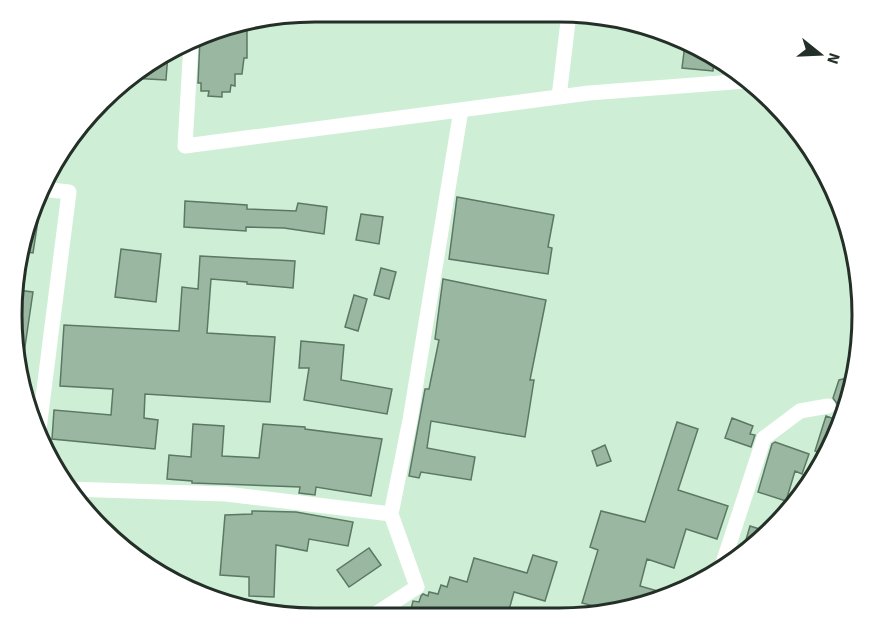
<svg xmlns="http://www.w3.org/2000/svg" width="874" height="631" font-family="'Source Sans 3',sans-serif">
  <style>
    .building { fill: #99b7a1; stroke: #5c7864; stroke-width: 1.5 }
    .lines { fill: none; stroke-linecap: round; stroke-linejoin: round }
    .street { stroke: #fff; stroke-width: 15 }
    .rim { fill: none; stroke: #243027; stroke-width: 3 }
  </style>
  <rect width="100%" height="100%" fill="#ceeed6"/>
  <path class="building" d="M 247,21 L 247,58 L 244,58 L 242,74 L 235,74 L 235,86 L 231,85 L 230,92 L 222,92 L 222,97 L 208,96 L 209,91 L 201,91 L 201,83 L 198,83 L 200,39 L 237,22 Z
    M 685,44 L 714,57 L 713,71 L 682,68 Z
    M 168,53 L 166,80 L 130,78 L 147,63 Z
    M 457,197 L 554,215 L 548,247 L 552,248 L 548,274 L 449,259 Z
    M 185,201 L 247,205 L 247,209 L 296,211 L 298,203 L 327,207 L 324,234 L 284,228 L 246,227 L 246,231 L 184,227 Z
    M 33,212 L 39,214 L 33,253 L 20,251 Z
    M 361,214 L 383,217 L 379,244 L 356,240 Z
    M 121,249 L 161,254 L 156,302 L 115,297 Z
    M 200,256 L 295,261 L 293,288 L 247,284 L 247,282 L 211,279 L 207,333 L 275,337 L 270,402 L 145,394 L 144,418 L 158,420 L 155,449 L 52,439 L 54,410 L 111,415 L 113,389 L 60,386 L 64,325 L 179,331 L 182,287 L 198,289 Z
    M 381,268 L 396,272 L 389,299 L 374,295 Z
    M 443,279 L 546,300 L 530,380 L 534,380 L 525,437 L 431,421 L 427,448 L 475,457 L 471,480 L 421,472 L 419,478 L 409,476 L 425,389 L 429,389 L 439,340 L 435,339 Z
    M 17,290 L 33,292 L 23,360 L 16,360 L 15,355 Z
    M 354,295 L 367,299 L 358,331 L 345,327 Z
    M 301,341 L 344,345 L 341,380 L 392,389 L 387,414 L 304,400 L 309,368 L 299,368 Z
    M 852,377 L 839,414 L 835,413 L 838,405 L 833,398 L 839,380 Z
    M 826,416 L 837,420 L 826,454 L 815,451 Z
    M 732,418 L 753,426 L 750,434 L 755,435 L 751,447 L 725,438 Z
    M 677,422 L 698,429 L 678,490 L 728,506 L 717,539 L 686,529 L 674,568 L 647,559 L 640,586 L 675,596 L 616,612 L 582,603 L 598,550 L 590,547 L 601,511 L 645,522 Z
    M 193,424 L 224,426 L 222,456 L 259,458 L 263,424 L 305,427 L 305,429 L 382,439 L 371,496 L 316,487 L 315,495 L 299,493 L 300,487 L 192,483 L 192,481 L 167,479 L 169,455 L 191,457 Z
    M 775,442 L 809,454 L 802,474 L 795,471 L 786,501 L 758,492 L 767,461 L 772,444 Z
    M 605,445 L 611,461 L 597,466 L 592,451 Z
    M 252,511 L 296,512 L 353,522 L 348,546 L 309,539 L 307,551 L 276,545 L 274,597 L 249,596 L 249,577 L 220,575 L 225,515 L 252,514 Z
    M 750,526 L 766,531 L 741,557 Z
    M 369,548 L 381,565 L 349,587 L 337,570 Z
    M 533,555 L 557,562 L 545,601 L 514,592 L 507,617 L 424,617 L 410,613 L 413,601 L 419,602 L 421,596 L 423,594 L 428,596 L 429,592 L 438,594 L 441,585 L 447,587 L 450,577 L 467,582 L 474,558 L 527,573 Z"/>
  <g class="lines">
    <path class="street" d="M 191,43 L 185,146 L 589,93 L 746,81
      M 559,97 L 569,13
      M 38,437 L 69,192 L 41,189
      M 68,489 L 226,494 L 391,514
      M 721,569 L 764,438 L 800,411 L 828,406
      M 384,618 L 374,615 L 417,587 L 391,514 L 410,420 L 461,110"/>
  </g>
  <path d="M0 0H874V631H0ZM315 22H559A293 293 0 0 1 852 315V315A293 293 0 0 1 559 608H315A293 293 0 0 1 22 315V315A293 293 0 0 1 315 22Z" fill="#fff" fill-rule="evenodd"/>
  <path class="rim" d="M315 22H559A293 293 0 0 1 852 315V315A293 293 0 0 1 559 608H315A293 293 0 0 1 22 315V315A293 293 0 0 1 315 22Z"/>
  <g transform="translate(820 54) rotate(108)" stroke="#ffffff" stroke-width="4.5" paint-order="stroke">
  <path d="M0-4.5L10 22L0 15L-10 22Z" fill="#243027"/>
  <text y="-9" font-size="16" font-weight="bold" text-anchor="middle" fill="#243027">N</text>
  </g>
</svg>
